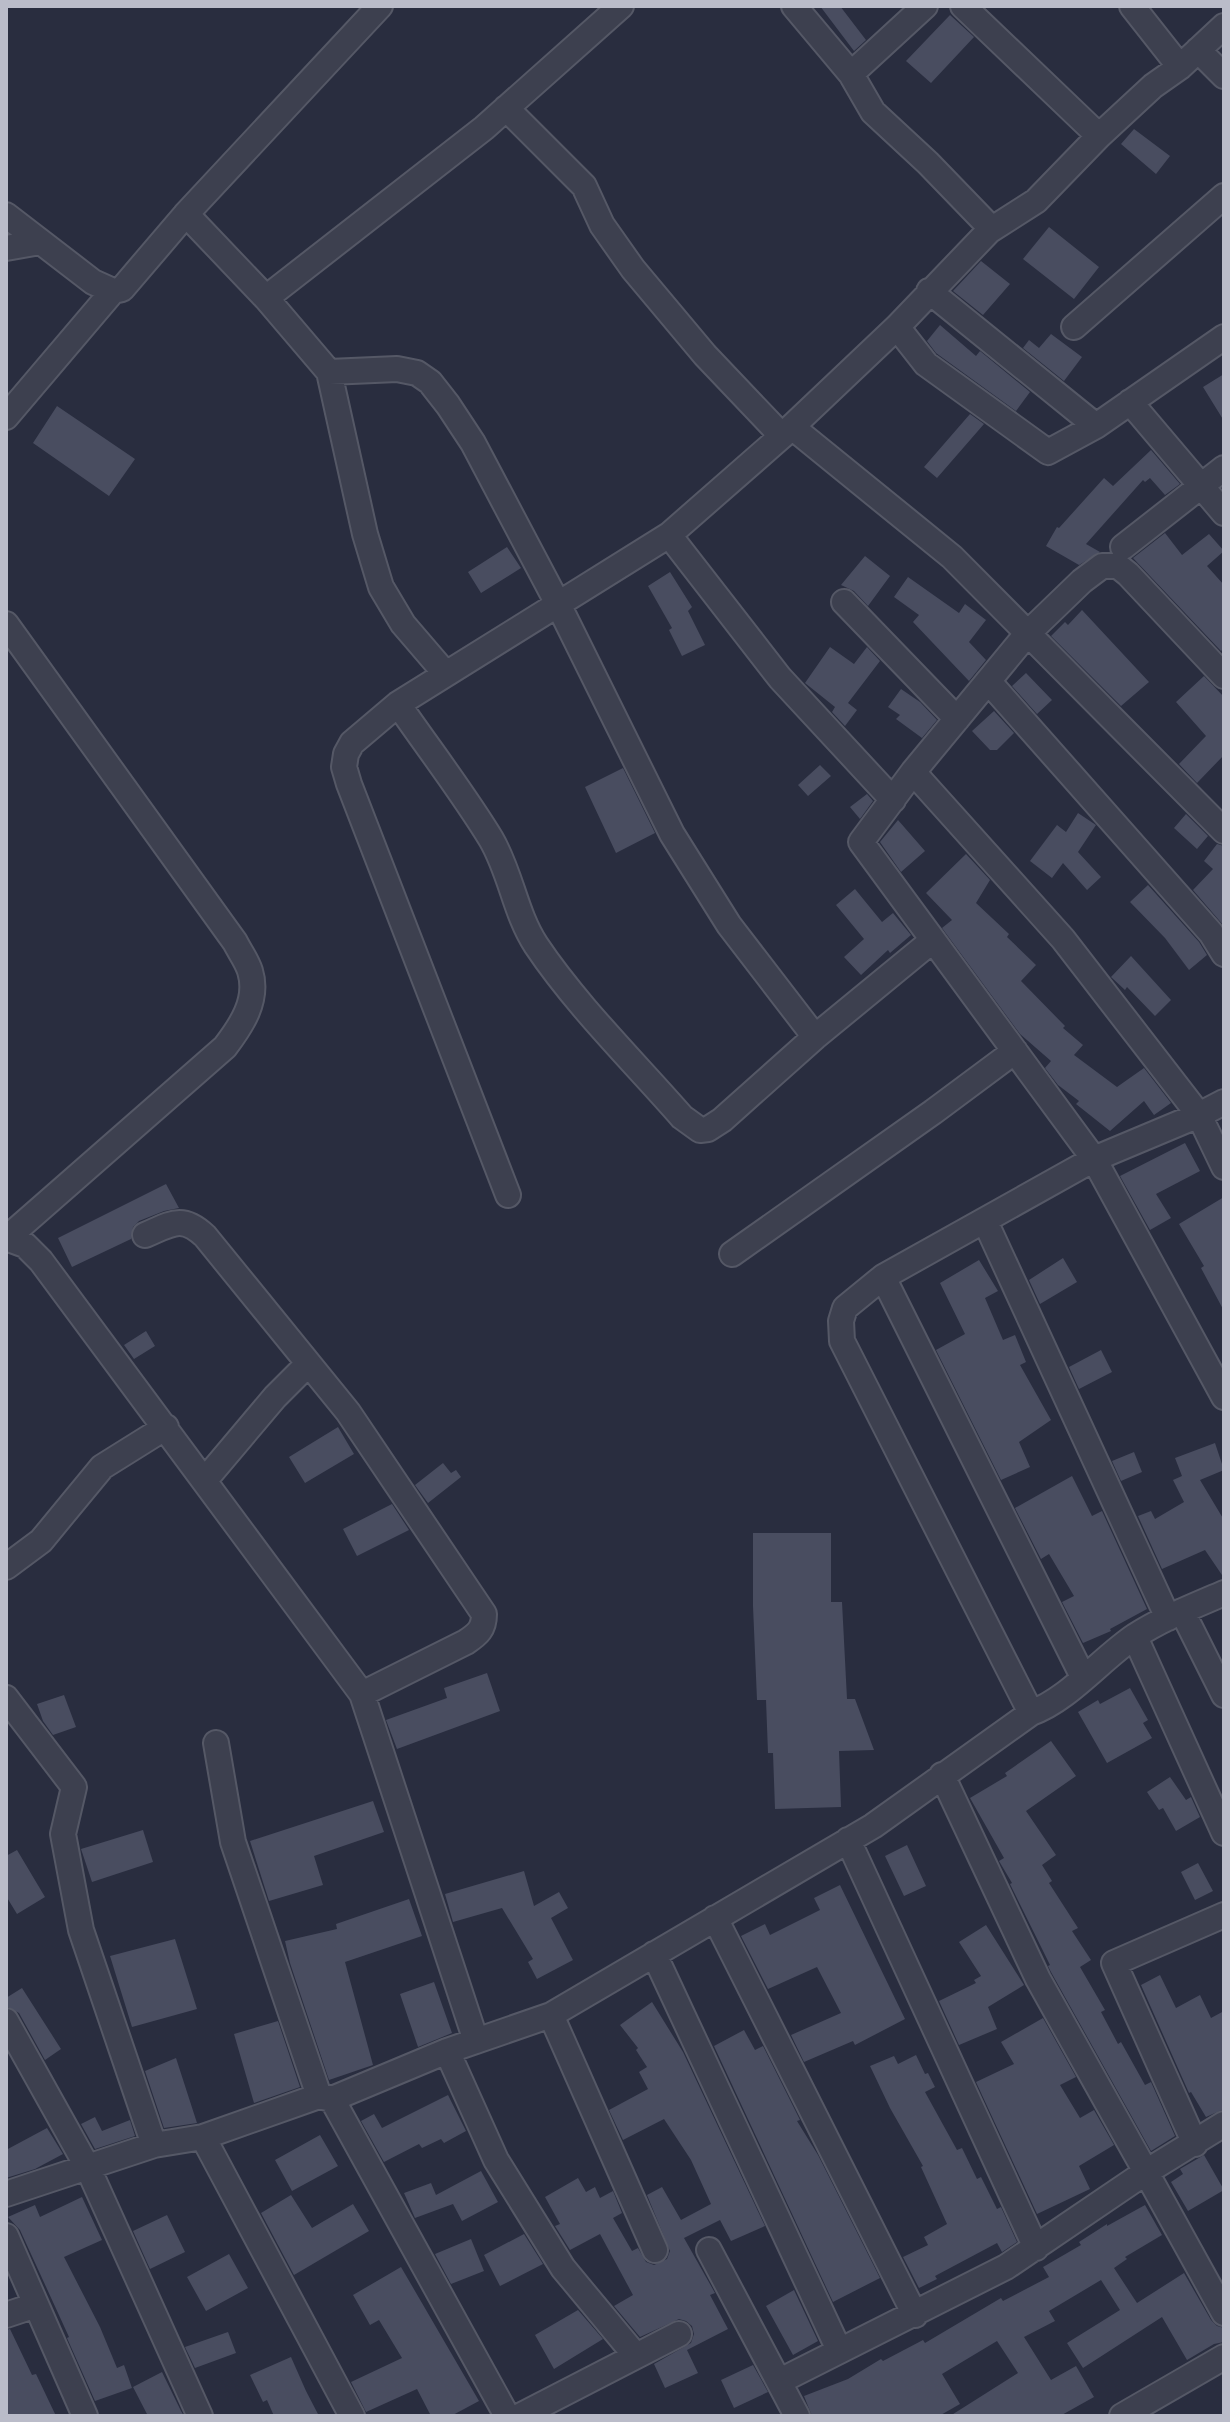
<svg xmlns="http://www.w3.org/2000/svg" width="1230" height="2422" font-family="Quicksand,sans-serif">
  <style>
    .building { fill: #494d60 }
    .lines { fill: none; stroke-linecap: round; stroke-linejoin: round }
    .minor-casing { stroke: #555866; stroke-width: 28 }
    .minor { stroke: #3d404f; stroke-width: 24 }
  </style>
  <rect width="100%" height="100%" fill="#292d3f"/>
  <path class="building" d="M 820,6 L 840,6 L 866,40 L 854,51 Z
    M 950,15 L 974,37 L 931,83 L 906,61 Z
    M 1134,129 L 1170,156 L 1156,174 L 1121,144 Z
    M 1049,227 L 1099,267 L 1074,299 L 1023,259 Z
    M 981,261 L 1010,284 L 983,315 L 953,291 Z
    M 940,325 L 976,356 L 980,351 L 1030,392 L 1016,411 L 936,353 L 927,341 Z
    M 1051,334 L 1082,357 L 1064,381 L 1023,348 L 1029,340 L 1039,348 Z
    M 1224,374 L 1224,421 L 1203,387 Z
    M 57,406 L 135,459 L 109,496 L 33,443 Z
    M 970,414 L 984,424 L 937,478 L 924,467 Z
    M 1151,450 L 1180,484 L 1165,495 L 1150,478 L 1145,482 L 1143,480 L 1086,544 L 1100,552 L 1079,565 L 1046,546 L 1057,527 L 1059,528 L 1104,478 L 1113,486 Z
    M 1165,533 L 1182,555 L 1209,534 L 1224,551 L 1207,566 L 1224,585 L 1224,648 L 1221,651 L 1133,558 Z
    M 507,547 L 521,568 L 481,593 L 468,572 Z
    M 865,556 L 890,576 L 868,606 L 854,591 L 841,585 Z
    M 670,572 L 692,607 L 688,611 L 705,645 L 682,656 L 669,630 L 672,628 L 648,586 Z
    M 908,577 L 959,613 L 965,604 L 986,620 L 969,642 L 986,660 L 969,681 L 913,622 L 919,615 L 894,597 Z
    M 1082,610 L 1149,682 L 1121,706 L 1051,636 L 1065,622 L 1068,625 Z
    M 830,647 L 854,664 L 867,647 L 880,661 L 848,703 L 857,710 L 845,726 L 832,712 L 835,707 L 805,683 Z
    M 1026,673 L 1052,700 L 1037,714 L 1012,686 Z
    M 1204,676 L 1224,697 L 1224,755 L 1197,783 L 1179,764 L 1206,736 L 1176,702 Z
    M 901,689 L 920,702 L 937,720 L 922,738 L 896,719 L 900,715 L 888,707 Z
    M 994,711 L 1014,733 L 997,750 L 990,750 L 972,731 Z
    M 820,765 L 831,776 L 808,796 L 798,785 Z
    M 623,768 L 655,833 L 616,853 L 585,787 Z
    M 867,794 L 873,801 L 860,819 L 850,807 Z
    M 1078,813 L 1096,825 L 1078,852 L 1101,877 L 1087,890 L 1063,863 L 1052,878 L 1030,861 L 1057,825 L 1066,832 Z
    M 1186,814 L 1208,836 L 1197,849 L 1174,828 Z
    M 898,820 L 925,851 L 901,872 L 880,842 Z
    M 1217,844 L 1224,846 L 1224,926 L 1193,890 L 1213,869 L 1204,861 Z
    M 966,854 L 990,880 L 976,903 L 1009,934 L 1007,937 L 1036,965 L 1021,981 L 1065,1026 L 1063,1028 L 1083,1045 L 1074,1055 L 1117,1087 L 1144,1068 L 1171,1103 L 1154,1115 L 1144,1101 L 1110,1131 L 1076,1104 L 1079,1101 L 1058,1085 L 1045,1068 L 1051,1061 L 1020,1034 L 942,928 L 952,920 L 926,893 Z
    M 1148,885 L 1199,942 L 1207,955 L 1189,970 L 1165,938 L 1130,902 Z
    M 855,889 L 882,922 L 893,913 L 911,935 L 890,953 L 888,950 L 861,975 L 844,957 L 864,939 L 836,905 Z
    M 1131,956 L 1171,1000 L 1155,1016 L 1127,987 L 1125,990 L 1111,977 Z
    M 1185,1143 L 1200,1171 L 1156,1194 L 1171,1218 L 1150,1230 L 1120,1176 Z
    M 166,1184 L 179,1208 L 164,1211 L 139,1221 L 133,1227 L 131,1239 L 72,1267 L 58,1238 Z
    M 1224,1197 L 1224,1311 L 1201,1268 L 1204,1266 L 1179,1224 Z
    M 1063,1258 L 1077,1282 L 1040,1304 L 1029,1280 Z
    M 979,1260 L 998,1291 L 985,1298 L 1003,1340 L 1015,1335 L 1026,1362 L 1020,1365 L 1051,1420 L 1019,1442 L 1030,1467 L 1001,1480 L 936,1350 L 965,1334 L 940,1283 Z
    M 146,1331 L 155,1346 L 134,1359 L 124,1345 Z
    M 1101,1350 L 1112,1372 L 1079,1389 L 1069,1367 Z
    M 338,1427 L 354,1454 L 305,1483 L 289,1457 Z
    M 1215,1443 L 1224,1470 L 1200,1480 L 1224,1520 L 1224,1578 L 1205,1550 L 1162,1569 L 1138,1516 L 1151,1511 L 1155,1519 L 1184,1502 L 1173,1480 L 1182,1476 L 1175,1458 Z
    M 1134,1452 L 1142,1472 L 1121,1481 L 1112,1461 Z
    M 443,1463 L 451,1473 L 456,1470 L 461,1477 L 428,1503 L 415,1485 Z
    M 1072,1476 L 1092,1516 L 1102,1511 L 1147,1609 L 1110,1629 L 1111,1631 L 1083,1643 L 1062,1602 L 1074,1596 L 1049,1554 L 1041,1559 L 1015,1508 Z
    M 392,1504 L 409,1530 L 357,1556 L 343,1529 Z
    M 753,1533 L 831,1533 L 831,1602 L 842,1602 L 847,1699 L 855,1699 L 874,1750 L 839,1751 L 841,1807 L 775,1809 L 773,1753 L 768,1753 L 766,1700 L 757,1700 L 753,1606 Z
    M 487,1673 L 500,1711 L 397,1749 L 386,1720 L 447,1698 L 444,1688 Z
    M 1130,1688 L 1148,1720 L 1143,1723 L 1152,1738 L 1107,1763 L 1078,1712 L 1098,1700 L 1100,1704 Z
    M 64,1695 L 76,1727 L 53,1735 L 43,1721 L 37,1704 Z
    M 1051,1741 L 1076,1776 L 1026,1811 L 1056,1855 L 1042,1865 L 1052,1881 L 1049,1883 L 1078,1928 L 1072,1931 L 1091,1960 L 1080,1967 L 1105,2010 L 1101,2012 L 1118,2044 L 1121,2042 L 1145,2085 L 1151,2082 L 1175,2136 L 1151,2151 L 1051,1972 L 1048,1966 L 1050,1965 L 1010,1884 L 1012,1883 L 999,1861 L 1004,1858 L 970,1798 L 1007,1776 L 1005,1773 Z
    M 1170,1777 L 1186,1800 L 1191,1797 L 1200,1817 L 1176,1831 L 1163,1808 L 1159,1810 L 1147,1792 Z
    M 373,1801 L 384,1832 L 314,1856 L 323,1885 L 269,1901 L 250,1841 Z
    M 143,1830 L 153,1862 L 92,1882 L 81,1849 Z
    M 907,1845 L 926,1886 L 904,1896 L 885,1856 Z
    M 17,1850 L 45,1897 L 17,1914 L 6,1896 L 6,1856 Z
    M 1198,1863 L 1213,1891 L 1195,1900 L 1181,1872 Z
    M 524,1871 L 534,1906 L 559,1892 L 568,1908 L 551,1918 L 573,1960 L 537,1979 L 528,1962 L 533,1959 L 502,1908 L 453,1922 L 445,1894 Z
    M 840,1885 L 905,2019 L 855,2045 L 853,2041 L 804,2062 L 791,2035 L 841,2013 L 817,1967 L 768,1989 L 741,1936 L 765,1924 L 770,1935 L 820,1910 L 814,1898 Z
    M 409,1899 L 422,1936 L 345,1962 L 373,2065 L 329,2080 L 290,1963 L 285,1941 L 337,1929 L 336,1924 Z
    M 986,1925 L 1024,1985 L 988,2007 L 997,2029 L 959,2045 L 939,2001 L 976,1983 L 974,1980 L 981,1976 L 959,1942 Z
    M 175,1939 L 197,2009 L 132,2027 L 110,1956 Z
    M 1160,1975 L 1176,2008 L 1200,1995 L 1211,2018 L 1224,2011 L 1224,2109 L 1206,2117 L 1191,2092 L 1189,2093 L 1141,1985 Z
    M 434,1982 L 452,2033 L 418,2047 L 400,1994 Z
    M 22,1988 L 61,2049 L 45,2060 L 19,2013 L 6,2006 L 6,1998 Z
    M 652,2002 L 683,2052 L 765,2226 L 731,2241 L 720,2220 L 684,2238 L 715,2293 L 710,2295 L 728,2329 L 687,2350 L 698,2373 L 665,2388 L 654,2364 L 691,2343 L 694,2334 L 692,2326 L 686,2321 L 679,2319 L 640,2337 L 614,2306 L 633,2295 L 600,2234 L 570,2250 L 555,2226 L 560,2224 L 545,2197 L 578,2178 L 586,2192 L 595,2187 L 600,2198 L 613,2191 L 622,2213 L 613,2218 L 632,2251 L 638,2248 L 646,2262 L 654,2265 L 667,2259 L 670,2251 L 647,2195 L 662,2187 L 681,2220 L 711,2204 L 691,2160 L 664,2119 L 623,2140 L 609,2110 L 648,2089 L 639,2072 L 647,2067 L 636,2050 L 638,2048 L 620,2025 Z
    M 1043,2018 L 1076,2077 L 1060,2085 L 1080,2118 L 1094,2110 L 1114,2145 L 1079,2166 L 1090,2189 L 1037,2214 L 976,2082 L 1014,2064 L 1001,2042 Z
    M 278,2021 L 300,2087 L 254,2103 L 234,2034 Z
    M 744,2030 L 755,2050 L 763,2046 L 800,2120 L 797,2121 L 818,2155 L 880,2278 L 833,2302 L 714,2046 Z
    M 916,2055 L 925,2074 L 928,2073 L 935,2087 L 925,2092 L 957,2150 L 962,2148 L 977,2179 L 981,2177 L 997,2209 L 1001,2207 L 1017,2242 L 1002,2252 L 997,2243 L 935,2276 L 937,2279 L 919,2288 L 903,2257 L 928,2245 L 924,2237 L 947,2224 L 921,2167 L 923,2166 L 890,2108 L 870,2066 L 894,2056 L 898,2064 Z
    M 176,2058 L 197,2123 L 164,2128 L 145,2071 Z
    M 448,2095 L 466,2131 L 444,2143 L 441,2139 L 422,2148 L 419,2144 L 384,2162 L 361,2121 L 374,2114 L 382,2128 Z
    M 95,2117 L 102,2131 L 130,2120 L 135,2136 L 95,2149 L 81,2124 Z
    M 47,2128 L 63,2154 L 35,2169 L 6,2178 L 6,2150 Z
    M 320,2135 L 338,2166 L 292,2191 L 275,2160 Z
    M 1204,2155 L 1224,2190 L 1188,2211 L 1171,2182 L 1183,2174 L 1180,2169 Z
    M 481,2171 L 498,2202 L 462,2221 L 453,2204 L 415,2218 L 404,2193 L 431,2183 L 436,2195 Z
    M 291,2195 L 312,2228 L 353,2204 L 369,2231 L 294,2275 L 261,2213 Z
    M 82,2197 L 102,2240 L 64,2257 L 100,2327 L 117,2368 L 124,2365 L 132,2388 L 95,2401 L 67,2338 L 69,2337 L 20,2230 L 8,2217 L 35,2205 L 40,2217 Z
    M 1145,2205 L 1162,2235 L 1125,2257 L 1127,2259 L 1114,2268 L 1137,2303 L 1184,2273 L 1211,2320 L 1217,2326 L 1224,2328 L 1224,2342 L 1214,2344 L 1187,2360 L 1162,2317 L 1083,2368 L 1067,2343 L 1120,2310 L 1101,2280 L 1049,2311 L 1055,2321 L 1024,2337 L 1051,2380 L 1076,2366 L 1094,2397 L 1060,2416 L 950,2416 L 1018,2373 L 997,2341 L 942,2374 L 960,2404 L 939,2416 L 812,2416 L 804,2396 L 848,2379 L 881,2359 L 883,2361 L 923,2340 L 925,2343 L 1001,2298 L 1003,2301 L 1049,2277 L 1043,2267 L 1081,2245 L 1079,2242 L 1107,2224 L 1107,2226 Z
    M 167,2215 L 185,2252 L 150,2269 L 133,2231 Z
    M 524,2234 L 543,2264 L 500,2286 L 484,2255 Z
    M 471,2239 L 484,2271 L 451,2284 L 435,2254 Z
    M 229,2254 L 248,2288 L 206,2311 L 187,2277 Z
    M 401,2267 L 479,2401 L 451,2416 L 431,2416 L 417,2389 L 366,2412 L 351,2382 L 402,2358 L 379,2320 L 370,2325 L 353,2295 Z
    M 794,2290 L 818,2341 L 793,2355 L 766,2306 Z
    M 578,2310 L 603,2339 L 554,2369 L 535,2335 Z
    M 10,2329 L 32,2375 L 36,2374 L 56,2416 L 6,2416 L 6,2330 Z
    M 228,2332 L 236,2353 L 195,2368 L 185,2347 Z
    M 291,2357 L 306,2391 L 319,2416 L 274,2416 L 267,2400 L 263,2402 L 250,2375 Z
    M 753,2365 L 768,2392 L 734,2408 L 721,2380 Z
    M 162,2372 L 181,2411 L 184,2416 L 148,2416 L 133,2387 Z"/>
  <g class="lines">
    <defs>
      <path id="minor" d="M 794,6 L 851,74 L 873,112 L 928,163 L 985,222 L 989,231
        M 963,6 L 1099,136
        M 1132,6 L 1180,67
        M 1198,50 L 1224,76
        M 851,74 L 925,6
        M 506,108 L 584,186 L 602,225 L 633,269 L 705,355 L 782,436
        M 186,214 L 266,298 L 329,372 L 365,534 L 381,587 L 403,624 L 445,673
        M 6,215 L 93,282 L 113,291 L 122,289 L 186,214 L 380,6
        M 6,248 L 40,242
        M 929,291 L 1096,426 L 1224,337
        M 266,298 L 484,128 L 621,6
        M 897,327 L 926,364 L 1048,452 L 1096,426
        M 1074,327 L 1224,196
        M 329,372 L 397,369 L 417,373 L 430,382 L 448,405 L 473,443 L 558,604 L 672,834 L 729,925 L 815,1037
        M 1130,402 L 1224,513
        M 6,417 L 113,291
        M 792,427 L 952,557 L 1224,831
        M 1123,547 L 1224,468
        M 844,602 L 957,719
        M 6,624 L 235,942 C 240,952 247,961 250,971 C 259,1000 241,1026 225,1047 L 7,1238
        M 988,681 L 1211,933 L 1224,954
        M 398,704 C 429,749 463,793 491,839 C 511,873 515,913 536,945 C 576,1005 634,1062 682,1117 L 700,1130 L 708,1129 L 722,1120 L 815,1037 L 933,940
        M 913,772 L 1027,634 L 1082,581 L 1102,566 L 1118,566 L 1128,574 L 1224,676
        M 893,800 L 780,678 L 669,535 L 782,436 L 897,327 L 989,231 L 1036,201 L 1099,136 L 1153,86 L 1180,67 L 1224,26
        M 1224,1102 L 1199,1115 L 1063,939 L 913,772 L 861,842 L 1094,1159 L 1224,1397
        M 508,1195 L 349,784 L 344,767 L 346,754 L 352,743 L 398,704 L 669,535
        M 985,1221 L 1168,1618
        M 145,1235 C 171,1224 182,1214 205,1236 L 348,1412 L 484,1614 C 484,1629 478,1634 466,1642 L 362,1694
        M 6,1238 L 25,1245 L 41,1261 L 362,1694 L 476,2041
        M 732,1254 L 933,1112 L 1015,1051
        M 883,1277 L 1083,1677
        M 205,1480 L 275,1397 L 308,1364
        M 6,1567 L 41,1541 L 102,1467 L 166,1427
        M 1182,1611 L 1224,1695
        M 1135,1637 L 1224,1833
        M 6,1698 L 74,1787 L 63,1834 L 81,1930 L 154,2145
        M 1031,1713 L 842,1341 L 841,1321 L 845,1308 L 883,1277 L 1094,1159 L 1199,1115 L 1224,1167
        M 216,1743 L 233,1842 L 319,2096
        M 942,1775 L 1038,1979 L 1146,2172 L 1224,2124
        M 848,1840 L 1036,2248
        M 715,1918 L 915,2315
        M 654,1954 L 839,2350
        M 551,2015 L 655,2250
        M 6,2021 L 88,2168 L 200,2416
        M 447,2051 L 496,2160 L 563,2268 L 636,2356
        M 332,2099 L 507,2416
        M 203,2137 L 352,2416
        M 1195,2144 L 1114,1963 L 1224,1915
        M 6,2194 L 154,2145 L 203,2137 L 319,2096 L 332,2099 L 447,2051 L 551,2015 L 873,1826 L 1031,1713 C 1068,1700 1101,1659 1135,1636 C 1163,1618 1194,1606 1224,1593
        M 6,2236 L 85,2416
        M 709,2250 L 797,2416
        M 6,2315 L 36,2305
        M 780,2381 L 1006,2267 L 1146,2172 L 1224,2313
        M 520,2416 L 679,2334
        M 1122,2416 L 1224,2357"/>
    </defs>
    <use href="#minor" class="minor-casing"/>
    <use href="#minor" class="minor"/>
  </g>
  <rect width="1230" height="2422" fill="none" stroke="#babcc9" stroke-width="16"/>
</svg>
